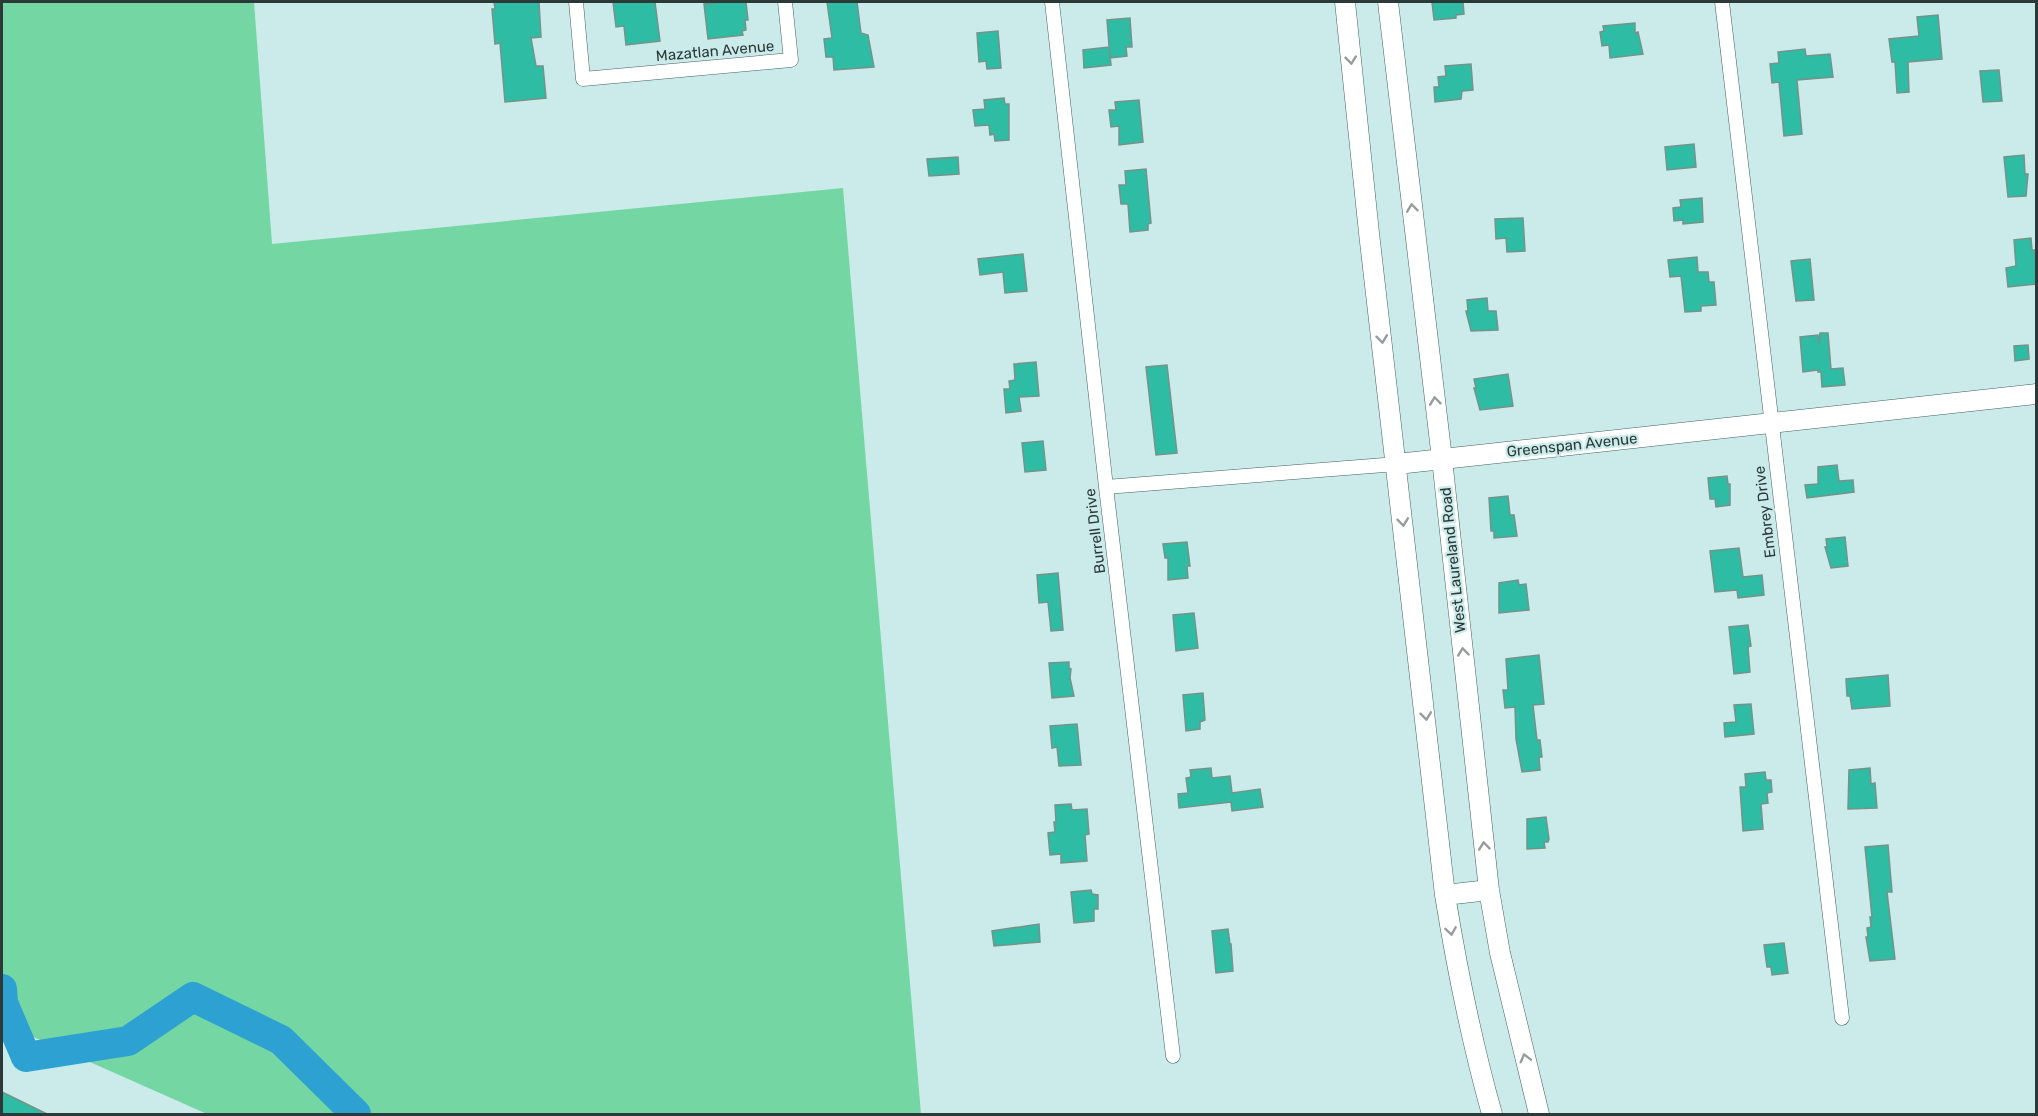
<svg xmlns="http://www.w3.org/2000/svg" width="2038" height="1116" font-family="Rubik,sans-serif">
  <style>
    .green { fill: #74d6a3 }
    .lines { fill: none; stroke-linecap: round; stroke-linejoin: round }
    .river { stroke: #2ca1d2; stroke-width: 30 }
    .building { fill: #2ebda4; stroke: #75928b; stroke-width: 1.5 }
    .street-casing { stroke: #446161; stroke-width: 15 }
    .secondary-casing { stroke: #446161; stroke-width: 21 }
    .street { stroke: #fff; stroke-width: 14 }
    .secondary { stroke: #fff; stroke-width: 20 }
    .oneway { stroke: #969c9c }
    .labels { text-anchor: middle; stroke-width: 4.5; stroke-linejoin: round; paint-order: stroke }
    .street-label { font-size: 15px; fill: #2c3939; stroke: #caebea }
  </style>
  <rect width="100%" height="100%" fill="#caebea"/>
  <path class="green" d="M 2,2 L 254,2 L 272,244 L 843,188 L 921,1114 L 207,1114 L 2,1023 Z"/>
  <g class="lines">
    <path class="river" d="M 2,989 L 3,1003 L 26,1057 L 128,1041 L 193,997 L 281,1040 L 356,1114"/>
  </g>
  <path class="building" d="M 494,2 L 539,2 L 541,37 L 531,38 L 536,66 L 543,66 L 546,98 L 505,102 L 500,43 L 495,44 L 492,9 L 495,9 Z
    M 613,2 L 655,2 L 660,41 L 626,45 L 624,26 L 616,27 Z
    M 720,2 L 746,2 L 748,20 L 745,20 L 746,30 L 742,31 L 743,35 L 708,39 L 704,4 Z
    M 827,2 L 857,2 L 861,33 L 868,35 L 874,67 L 834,70 L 833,57 L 826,57 L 824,39 L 832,38 Z
    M 1432,2 L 1463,2 L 1464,14 L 1456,15 L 1456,18 L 1434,20 Z
    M 1938,15 L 1942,59 L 1908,62 L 1909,92 L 1897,93 L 1895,62 L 1892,62 L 1889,39 L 1919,36 L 1917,17 Z
    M 1130,18 L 1132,47 L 1126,47 L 1127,56 L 1110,58 L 1107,20 Z
    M 1635,23 L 1635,33 L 1638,32 L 1643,54 L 1610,58 L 1609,45 L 1602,46 L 1600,32 L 1604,31 L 1603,26 Z
    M 998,31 L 1001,68 L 987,69 L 986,61 L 979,62 L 977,33 Z
    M 1109,47 L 1111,65 L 1084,68 L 1083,50 Z
    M 1805,49 L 1806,56 L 1830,54 L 1833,77 L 1797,80 L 1802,134 L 1784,136 L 1779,82 L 1772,83 L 1770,64 L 1779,63 L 1778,52 Z
    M 1471,64 L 1473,90 L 1462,91 L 1461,99 L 1435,102 L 1434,87 L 1439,87 L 1438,77 L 1446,76 L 1445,66 Z
    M 1999,70 L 2002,101 L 1983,102 L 1980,71 Z
    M 1004,98 L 1005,104 L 1009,104 L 1009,140 L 995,141 L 994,134 L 990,135 L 989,125 L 975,126 L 973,110 L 985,109 L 984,100 Z
    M 1139,100 L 1143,142 L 1119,145 L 1119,126 L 1111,127 L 1109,110 L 1116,110 L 1115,102 Z
    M 1694,144 L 1696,167 L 1667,170 L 1665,147 Z
    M 2024,155 L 2025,174 L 2028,174 L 2026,196 L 2008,197 L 2004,157 Z
    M 958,157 L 959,174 L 929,176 L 927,159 Z
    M 1146,169 L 1151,223 L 1148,224 L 1148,230 L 1130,232 L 1128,204 L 1121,204 L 1119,185 L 1126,185 L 1125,171 Z
    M 1702,198 L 1703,222 L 1683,224 L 1683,220 L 1674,221 L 1673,208 L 1681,207 L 1680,200 Z
    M 1523,218 L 1525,251 L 1507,252 L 1506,238 L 1496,239 L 1495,219 Z
    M 2031,238 L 2032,250 L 2035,250 L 2037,284 L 2008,287 L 2006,268 L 2016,266 L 2014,240 Z
    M 1023,254 L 1027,291 L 1005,293 L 1003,272 L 980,275 L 978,259 Z
    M 1697,257 L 1698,272 L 1708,272 L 1709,282 L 1714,282 L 1716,305 L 1701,306 L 1701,311 L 1685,312 L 1681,276 L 1670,277 L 1668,260 Z
    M 1810,259 L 1814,300 L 1796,301 L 1791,261 Z
    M 1487,298 L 1488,311 L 1496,311 L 1498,330 L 1471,331 L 1466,311 L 1468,311 L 1467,300 Z
    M 1820,333 L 1828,333 L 1831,369 L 1843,368 L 1845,385 L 1822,387 L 1821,372 L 1818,372 L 1818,370 L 1803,372 L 1800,337 L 1818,335 L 1819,344 Z
    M 2028,345 L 2029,359 L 2015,361 L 2014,346 Z
    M 1036,362 L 1039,396 L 1019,397 L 1021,411 L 1006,413 L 1004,389 L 1010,389 L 1009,381 L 1015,380 L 1014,364 Z
    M 1167,365 L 1177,453 L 1156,455 L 1146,367 Z
    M 1508,374 L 1513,406 L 1480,410 L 1474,388 L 1476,388 L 1474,379 Z
    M 1043,441 L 1046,470 L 1025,472 L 1022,443 Z
    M 1837,465 L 1839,481 L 1853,480 L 1854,492 L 1807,498 L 1805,485 L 1818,484 L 1818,467 Z
    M 1727,476 L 1728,484 L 1730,484 L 1730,505 L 1716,507 L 1715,499 L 1710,499 L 1708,478 Z
    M 1508,496 L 1510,515 L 1514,515 L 1517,536 L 1494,538 L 1494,531 L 1491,531 L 1489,498 Z
    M 1845,537 L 1848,566 L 1831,568 L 1825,547 L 1827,547 L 1826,539 Z
    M 1187,542 L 1190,566 L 1187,566 L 1188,578 L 1168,580 L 1168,558 L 1165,558 L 1163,544 Z
    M 1739,548 L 1743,577 L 1762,575 L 1764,595 L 1738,598 L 1737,590 L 1715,592 L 1710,551 Z
    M 1058,573 L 1063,630 L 1051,631 L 1048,602 L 1039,603 L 1037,575 Z
    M 1518,580 L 1519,585 L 1526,584 L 1529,610 L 1499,613 L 1499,583 Z
    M 1194,613 L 1198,648 L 1176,651 L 1173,615 Z
    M 1748,625 L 1751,646 L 1748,647 L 1750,672 L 1734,674 L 1729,627 Z
    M 1539,655 L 1544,704 L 1533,705 L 1537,740 L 1540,740 L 1542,757 L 1539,757 L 1540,770 L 1522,772 L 1516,739 L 1515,707 L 1505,708 L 1503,690 L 1508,690 L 1506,659 Z
    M 1069,662 L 1069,668 L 1071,669 L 1070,678 L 1074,696 L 1052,698 L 1049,663 Z
    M 1888,675 L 1890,706 L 1852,709 L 1850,696 L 1847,696 L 1846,679 Z
    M 1203,693 L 1205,720 L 1200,722 L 1200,729 L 1186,731 L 1183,695 Z
    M 1751,704 L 1754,734 L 1725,737 L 1724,723 L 1736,722 L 1734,705 Z
    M 1077,724 L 1081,765 L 1059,766 L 1057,747 L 1052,748 L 1050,726 Z
    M 1211,768 L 1212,778 L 1230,776 L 1232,793 L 1260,789 L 1263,807 L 1232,811 L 1231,802 L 1179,808 L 1178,794 L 1188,793 L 1186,778 L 1191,777 L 1190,770 Z
    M 1870,768 L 1871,784 L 1875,783 L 1877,808 L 1848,809 L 1849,770 Z
    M 1765,772 L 1766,780 L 1771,780 L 1772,792 L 1767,793 L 1768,803 L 1761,804 L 1763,829 L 1743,831 L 1740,787 L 1746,787 L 1745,774 Z
    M 1071,804 L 1072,810 L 1087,809 L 1089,834 L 1085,835 L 1087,861 L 1061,863 L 1061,854 L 1050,855 L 1048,833 L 1055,832 L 1054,822 L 1056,822 L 1055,805 Z
    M 1546,817 L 1549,839 L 1548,842 L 1544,842 L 1545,848 L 1527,849 L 1527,819 Z
    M 1888,845 L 1892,892 L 1887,892 L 1895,959 L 1870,961 L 1866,937 L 1868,937 L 1867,928 L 1871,927 L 1870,917 L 1872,917 L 1865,847 Z
    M 1091,890 L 1092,894 L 1098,895 L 1098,909 L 1094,909 L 1094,921 L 1074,923 L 1071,892 Z
    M 1039,924 L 1040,942 L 994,946 L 992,931 Z
    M 1228,929 L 1230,944 L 1231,944 L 1233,971 L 1216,973 L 1212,931 Z
    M 1784,943 L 1788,973 L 1772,975 L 1771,967 L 1767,967 L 1764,945 Z
    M 2,1092 L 47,1114 L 2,1114 Z"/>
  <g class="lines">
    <defs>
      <path id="street" d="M 576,2 L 583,79 L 791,60 L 785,2
        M 1052,2 L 1106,487 L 1173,1056
        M 1722,2 L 1842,1018
        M 1106,487 L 1397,464"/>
      <path id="secondary" d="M 1345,2 L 1369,233 L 1445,895 C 1457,969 1472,1043 1492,1114
        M 1388,2 L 1442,459 L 1489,890 L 1500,953 L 1539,1114
        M 1397,464 L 2036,394
        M 1445,895 L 1489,890"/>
    </defs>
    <use href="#street" class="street-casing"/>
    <use href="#secondary" class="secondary-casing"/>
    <use href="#street" class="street"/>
    <use href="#secondary" class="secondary"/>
  </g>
  <defs><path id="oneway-chevron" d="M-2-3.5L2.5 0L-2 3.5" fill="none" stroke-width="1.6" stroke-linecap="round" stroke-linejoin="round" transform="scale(1.5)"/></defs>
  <g class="oneway">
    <use href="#oneway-chevron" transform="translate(1351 60) rotate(84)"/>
    <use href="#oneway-chevron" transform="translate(1412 208) rotate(-97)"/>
    <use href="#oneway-chevron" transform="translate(1382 339) rotate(83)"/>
    <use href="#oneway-chevron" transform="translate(1435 401) rotate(-97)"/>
    <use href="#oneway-chevron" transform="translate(1403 522) rotate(83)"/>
    <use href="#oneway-chevron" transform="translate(1463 652) rotate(-96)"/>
    <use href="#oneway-chevron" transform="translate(1426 716) rotate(83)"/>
    <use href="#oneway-chevron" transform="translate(1484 846) rotate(-96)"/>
    <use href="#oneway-chevron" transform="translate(1451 931) rotate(81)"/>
    <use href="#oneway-chevron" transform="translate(1525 1058) rotate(-104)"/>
  </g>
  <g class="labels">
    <g class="street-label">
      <text transform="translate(715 51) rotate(-5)" y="5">Mazatlan Avenue</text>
      <text transform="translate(1572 445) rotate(-6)" y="5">Greenspan Avenue</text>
      <text transform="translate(1765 512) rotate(-97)" y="5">Embrey Drive</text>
      <text transform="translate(1095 531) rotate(-97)" y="5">Burrell Drive</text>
      <text transform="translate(1453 560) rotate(-96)" y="5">West Laureland Road</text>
    </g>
  </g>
  <rect width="2038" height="1116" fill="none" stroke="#2c3939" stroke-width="6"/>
</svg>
